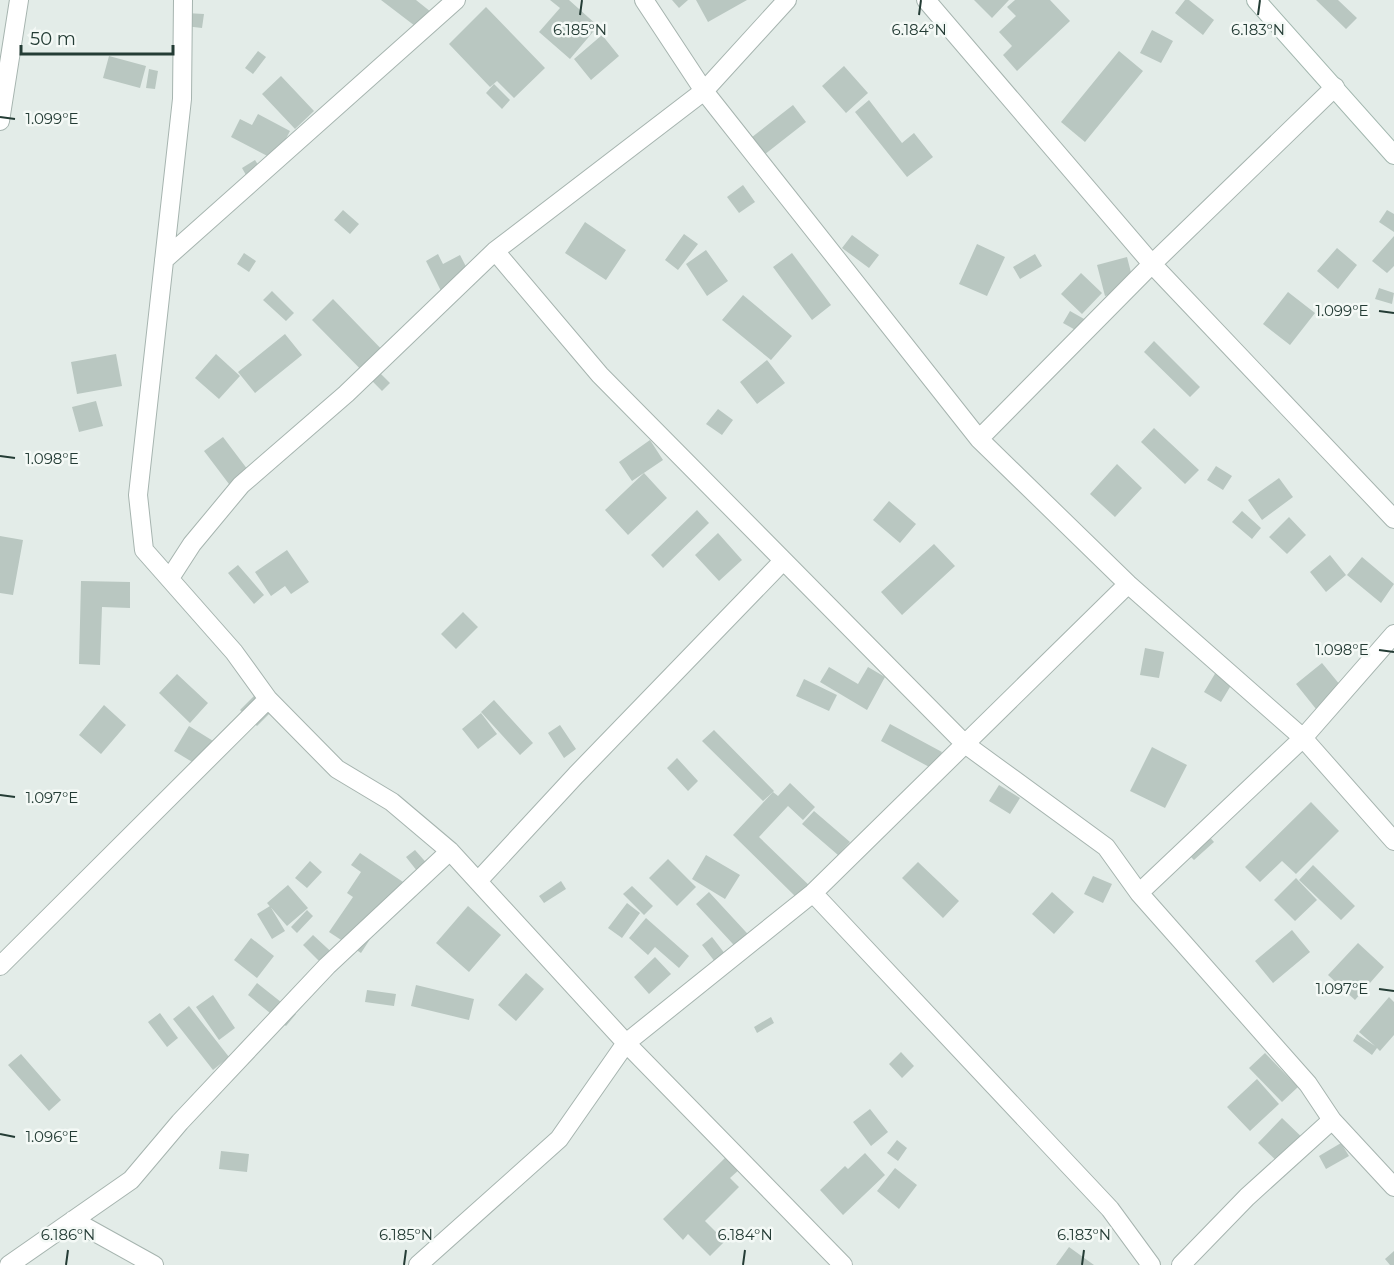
<svg xmlns="http://www.w3.org/2000/svg" width="1394" height="1265" font-family="Montserrat,sans-serif">
  <style>
    .building { fill: #b9c7c1 }
    .lines { fill: none; stroke-linecap: round; stroke-linejoin: round }
    .street-casing { stroke: #a6b4af; stroke-width: 20 }
    .secondary-casing { stroke: #a3b7af; stroke-width: 20 }
    .street { stroke: #fff; stroke-width: 18 }
    .secondary { stroke: #fff; stroke-width: 18 }
    .ticks { fill: none; stroke: #243c35; stroke-width: 2 }
    .ticks-label { font-size: 15px; text-anchor: middle; fill: #243c35; stroke: #f4f9f6; stroke-width: 5; stroke-linejoin: round; paint-order: stroke }
  </style>
  <rect width="100%" height="100%" fill="#e3ece8"/>
  <path class="building" d="M 381,0 L 416,0 L 431,12 L 419,29 Z
    M 550,0 L 569,0 L 598,26 L 570,59 L 539,32 L 560,8 Z
    M 672,0 L 688,0 L 679,8 Z
    M 696,0 L 747,0 L 708,22 Z
    M 974,0 L 1009,0 L 992,18 Z
    M 1015,0 L 1050,0 L 1070,21 L 1017,71 L 1003,55 L 1012,46 L 999,32 L 1016,16 L 1007,7 Z
    M 1185,0 L 1189,0 L 1214,20 L 1203,35 L 1175,13 Z
    M 1316,0 L 1338,0 L 1357,18 L 1346,29 Z
    M 486,7 L 545,68 L 514,98 L 497,81 L 490,87 L 449,44 Z
    M 186,13 L 204,14 L 202,28 L 185,26 Z
    M 1152,30 L 1173,41 L 1161,63 L 1140,53 Z
    M 602,35 L 619,56 L 591,80 L 574,59 Z
    M 258,51 L 266,57 L 253,74 L 245,68 Z
    M 1119,51 L 1143,71 L 1085,142 L 1061,122 Z
    M 109,56 L 146,66 L 140,88 L 103,78 Z
    M 844,66 L 868,93 L 846,113 L 822,86 Z
    M 149,69 L 158,71 L 155,89 L 146,88 Z
    M 281,76 L 314,111 L 295,129 L 262,94 Z
    M 494,84 L 510,100 L 502,109 L 486,93 Z
    M 869,100 L 902,143 L 914,133 L 933,157 L 907,177 L 855,112 Z
    M 793,105 L 806,122 L 760,158 L 747,141 Z
    M 258,114 L 290,131 L 275,160 L 231,137 L 240,119 L 252,125 Z
    M 255,160 L 268,180 L 254,189 L 242,168 Z
    M 743,185 L 755,202 L 739,213 L 727,197 Z
    M 343,210 L 359,224 L 350,234 L 334,220 Z
    M 1387,210 L 1394,214 L 1394,232 L 1379,222 Z
    M 585,222 L 626,250 L 606,280 L 565,253 Z
    M 684,234 L 698,244 L 678,270 L 665,260 Z
    M 852,235 L 879,255 L 869,268 L 842,248 Z
    M 1394,236 L 1394,266 L 1387,273 L 1372,261 Z
    M 977,244 L 1005,257 L 987,296 L 959,284 Z
    M 1337,248 L 1357,265 L 1338,289 L 1317,271 Z
    M 706,250 L 728,281 L 707,296 L 686,264 Z
    M 244,253 L 256,261 L 249,272 L 237,264 Z
    M 792,253 L 831,305 L 812,320 L 773,267 Z
    M 438,254 L 443,264 L 460,255 L 475,284 L 445,299 L 426,261 Z
    M 1035,254 L 1042,266 L 1020,279 L 1013,267 Z
    M 1127,257 L 1135,288 L 1105,296 L 1097,265 Z
    M 1081,273 L 1102,293 L 1082,314 L 1061,294 Z
    M 1379,288 L 1394,293 L 1392,304 L 1375,299 Z
    M 272,291 L 294,313 L 286,321 L 263,300 Z
    M 1288,292 L 1315,313 L 1290,345 L 1263,324 Z
    M 743,295 L 792,336 L 771,360 L 722,320 Z
    M 333,299 L 389,357 L 376,369 L 390,383 L 382,391 L 312,320 Z
    M 1070,311 L 1093,324 L 1086,336 L 1063,323 Z
    M 285,334 L 302,355 L 255,393 L 238,372 Z
    M 1154,341 L 1200,387 L 1190,397 L 1144,352 Z
    M 116,354 L 122,386 L 77,394 L 71,362 Z
    M 216,354 L 240,376 L 219,399 L 195,378 Z
    M 767,360 L 785,383 L 757,404 L 740,382 Z
    M 96,401 L 103,426 L 79,432 L 72,407 Z
    M 718,409 L 733,420 L 722,435 L 706,424 Z
    M 1154,428 L 1199,470 L 1185,484 L 1141,442 Z
    M 223,437 L 251,474 L 232,488 L 204,451 Z
    M 650,440 L 663,460 L 632,481 L 619,462 Z
    M 1117,464 L 1142,488 L 1115,517 L 1090,494 Z
    M 1216,466 L 1232,476 L 1223,490 L 1207,480 Z
    M 644,473 L 667,498 L 628,535 L 605,510 Z
    M 1279,478 L 1293,497 L 1262,520 L 1248,500 Z
    M 889,501 L 916,524 L 900,543 L 873,520 Z
    M 697,510 L 709,523 L 663,568 L 651,555 Z
    M 1242,511 L 1261,528 L 1252,539 L 1232,522 Z
    M 1289,517 L 1306,535 L 1287,554 L 1269,537 Z
    M 718,533 L 742,560 L 719,581 L 695,555 Z
    M 0,536 L 23,540 L 13,595 L 0,593 Z
    M 934,544 L 955,566 L 902,615 L 881,592 Z
    M 287,550 L 309,582 L 291,594 L 285,586 L 271,596 L 255,572 Z
    M 1330,555 L 1346,575 L 1326,592 L 1310,572 Z
    M 1362,557 L 1394,584 L 1381,603 L 1347,575 Z
    M 238,565 L 264,595 L 254,604 L 228,573 Z
    M 81,581 L 130,582 L 130,608 L 102,607 L 100,665 L 79,664 Z
    M 463,612 L 478,627 L 456,649 L 441,634 Z
    M 1145,648 L 1164,652 L 1159,678 L 1140,675 Z
    M 1322,663 L 1350,697 L 1324,719 L 1296,684 Z
    M 829,667 L 858,684 L 868,667 L 885,677 L 867,710 L 820,682 Z
    M 1216,672 L 1233,682 L 1221,702 L 1204,692 Z
    M 177,674 L 208,703 L 190,723 L 159,693 Z
    M 804,679 L 837,695 L 829,711 L 796,696 Z
    M 257,693 L 274,709 L 257,726 L 240,710 Z
    M 494,700 L 533,743 L 520,755 L 481,712 Z
    M 104,705 L 126,725 L 101,754 L 79,735 Z
    M 481,713 L 497,734 L 478,749 L 462,729 Z
    M 890,724 L 942,752 L 933,769 L 881,741 Z
    M 560,725 L 576,749 L 564,758 L 548,733 Z
    M 189,726 L 218,744 L 204,769 L 174,751 Z
    M 714,730 L 774,791 L 763,801 L 702,741 Z
    M 1152,747 L 1187,765 L 1165,808 L 1130,791 Z
    M 677,758 L 698,781 L 688,791 L 667,768 Z
    M 790,783 L 815,807 L 803,820 L 788,806 L 759,837 L 813,889 L 801,902 L 733,835 L 773,792 L 778,796 Z
    M 999,785 L 1020,798 L 1010,814 L 989,801 Z
    M 1311,802 L 1339,831 L 1296,874 L 1282,861 L 1260,882 L 1245,867 Z
    M 814,811 L 850,842 L 838,855 L 802,824 Z
    M 1200,826 L 1214,842 L 1194,860 L 1179,845 Z
    M 415,850 L 431,868 L 421,876 L 406,857 Z
    M 360,853 L 406,884 L 361,953 L 329,932 L 353,897 L 347,893 L 361,872 L 351,865 Z
    M 706,855 L 740,875 L 725,899 L 692,879 Z
    M 668,859 L 696,887 L 677,906 L 649,878 Z
    M 310,861 L 322,872 L 307,888 L 295,878 Z
    M 918,862 L 959,901 L 943,918 L 902,878 Z
    M 1313,865 L 1355,906 L 1341,920 L 1299,880 Z
    M 1093,876 L 1112,884 L 1103,903 L 1084,894 Z
    M 1296,878 L 1317,900 L 1295,921 L 1274,900 Z
    M 561,881 L 566,889 L 544,903 L 539,896 Z
    M 288,885 L 308,908 L 287,926 L 267,903 Z
    M 632,886 L 653,906 L 644,915 L 623,894 Z
    M 709,892 L 757,944 L 744,956 L 696,904 Z
    M 1052,892 L 1074,912 L 1054,934 L 1032,914 Z
    M 627,903 L 640,913 L 622,938 L 608,928 Z
    M 270,906 L 285,931 L 272,939 L 257,914 Z
    M 468,906 L 501,935 L 469,972 L 436,943 Z
    M 307,910 L 313,916 L 297,933 L 291,927 Z
    M 646,918 L 689,956 L 679,968 L 655,947 L 648,955 L 629,938 Z
    M 1292,930 L 1310,952 L 1273,983 L 1255,961 Z
    M 313,935 L 340,960 L 329,971 L 303,945 Z
    M 712,937 L 729,959 L 719,967 L 702,945 Z
    M 251,938 L 274,956 L 257,978 L 234,960 Z
    M 1358,943 L 1384,967 L 1355,1000 L 1328,975 Z
    M 655,957 L 671,974 L 649,994 L 634,977 Z
    M 526,973 L 544,989 L 516,1021 L 498,1005 Z
    M 257,983 L 296,1014 L 286,1026 L 248,995 Z
    M 416,985 L 474,999 L 469,1020 L 411,1006 Z
    M 367,990 L 396,994 L 394,1006 L 365,1002 Z
    M 213,995 L 235,1028 L 219,1040 L 196,1007 Z
    M 1389,997 L 1394,1002 L 1394,1035 L 1380,1051 L 1377,1048 L 1372,1055 L 1353,1041 L 1357,1034 L 1375,1046 L 1359,1032 Z
    M 189,1006 L 229,1057 L 213,1070 L 173,1019 Z
    M 160,1013 L 178,1038 L 167,1047 L 148,1022 Z
    M 771,1017 L 774,1023 L 757,1033 L 754,1027 Z
    M 901,1052 L 914,1066 L 902,1078 L 889,1064 Z
    M 1265,1053 L 1298,1087 L 1282,1102 L 1249,1068 Z
    M 21,1054 L 61,1100 L 49,1111 L 8,1065 Z
    M 1257,1079 L 1279,1104 L 1250,1131 L 1227,1107 Z
    M 870,1109 L 888,1132 L 871,1146 L 853,1122 Z
    M 1282,1118 L 1309,1144 L 1285,1169 L 1258,1143 Z
    M 897,1140 L 907,1148 L 898,1161 L 887,1153 Z
    M 1341,1143 L 1349,1156 L 1326,1169 L 1319,1156 Z
    M 221,1151 L 249,1154 L 247,1172 L 219,1169 Z
    M 865,1153 L 885,1175 L 843,1215 L 820,1190 L 845,1166 L 848,1169 Z
    M 728,1155 L 741,1168 L 730,1178 L 739,1187 L 705,1221 L 725,1241 L 710,1256 L 688,1234 L 683,1240 L 663,1219 Z
    M 895,1168 L 917,1185 L 899,1209 L 877,1191 Z
    M 1069,1247 L 1094,1265 L 1056,1265 Z
    M 1394,1251 L 1394,1265 L 1390,1265 L 1385,1259 Z"/>
  <g class="lines">
    <defs>
      <path id="street" d="M 183,0 L 182,99 L 138,495 L 144,550 L 234,652 L 268,699 L 337,769 L 392,802 L 450,851 L 626,1043 L 843,1265
        M 644,0 L 704,91 L 979,439 L 1128,584 L 1303,738 L 1394,841
        M 926,0 L 1152,264 L 1394,519
        M 0,121 L 19,0
        M 495,251 L 600,375 L 965,744 L 1106,847 L 1139,893 L 1308,1084 L 1332,1120 L 1394,1187
        M 164,260 L 456,0
        M 979,439 L 1152,264 L 1335,87
        M 170,578 L 192,544 L 241,485 L 346,394 L 495,251 L 704,91 L 787,0
        M 478,881 L 576,775 L 782,562
        M 813,893 L 1110,1209 L 1151,1265
        M 1139,893 L 1303,738 L 1394,634
        M 0,966 L 268,699
        M 73,1220 L 154,1265
        M 9,1265 L 131,1180 L 180,1122 L 327,966 L 450,851
        M 418,1265 L 559,1139 L 626,1043 L 813,893 L 1128,584
        M 1181,1265 L 1247,1197 L 1332,1120"/>
      <path id="secondary" d="M 1256,0 L 1394,155"/>
    </defs>
    <use href="#street" class="street-casing"/>
    <use href="#secondary" class="secondary-casing"/>
    <use href="#street" class="street"/>
    <use href="#secondary" class="secondary"/>
  </g>
  <path class="ticks" d="M 580,15 L 582,0M 919,15 L 921,0M 1258,15 L 1260,0M 0,117 L 15,119M 1379,311 L 1394,313M 0,456 L 15,458M 1379,650 L 1394,652M 0,795 L 15,797M 1379,989 L 1394,991M 0,1134 L 15,1137M 66,1265 L 68,1250M 404,1265 L 406,1250M 743,1265 L 745,1250M 1082,1265 L 1084,1250"/>
  <g class="ticks-label">
    <text x="580" y="35">6.185°N</text>
    <text x="919" y="35">6.184°N</text>
    <text x="1258" y="35">6.183°N</text>
    <text x="52" y="124">1.099°E</text>
    <text x="1342" y="316">1.099°E</text>
    <text x="52" y="464">1.098°E</text>
    <text x="1342" y="655">1.098°E</text>
    <text x="52" y="803">1.097°E</text>
    <text x="1342" y="994">1.097°E</text>
    <text x="52" y="1142">1.096°E</text>
    <text x="68" y="1240">6.186°N</text>
    <text x="406" y="1240">6.185°N</text>
    <text x="745" y="1240">6.184°N</text>
    <text x="1084" y="1240">6.183°N</text>
  </g>
  <path d="M21 45v9h152v-9" fill="none" stroke="#243c35" stroke-width="3"/>
  <text x="30" y="45" font-size="18" fill="#243c35" stroke="#f4f9f6" stroke-width="4.5" paint-order="stroke">50 m</text>
</svg>
